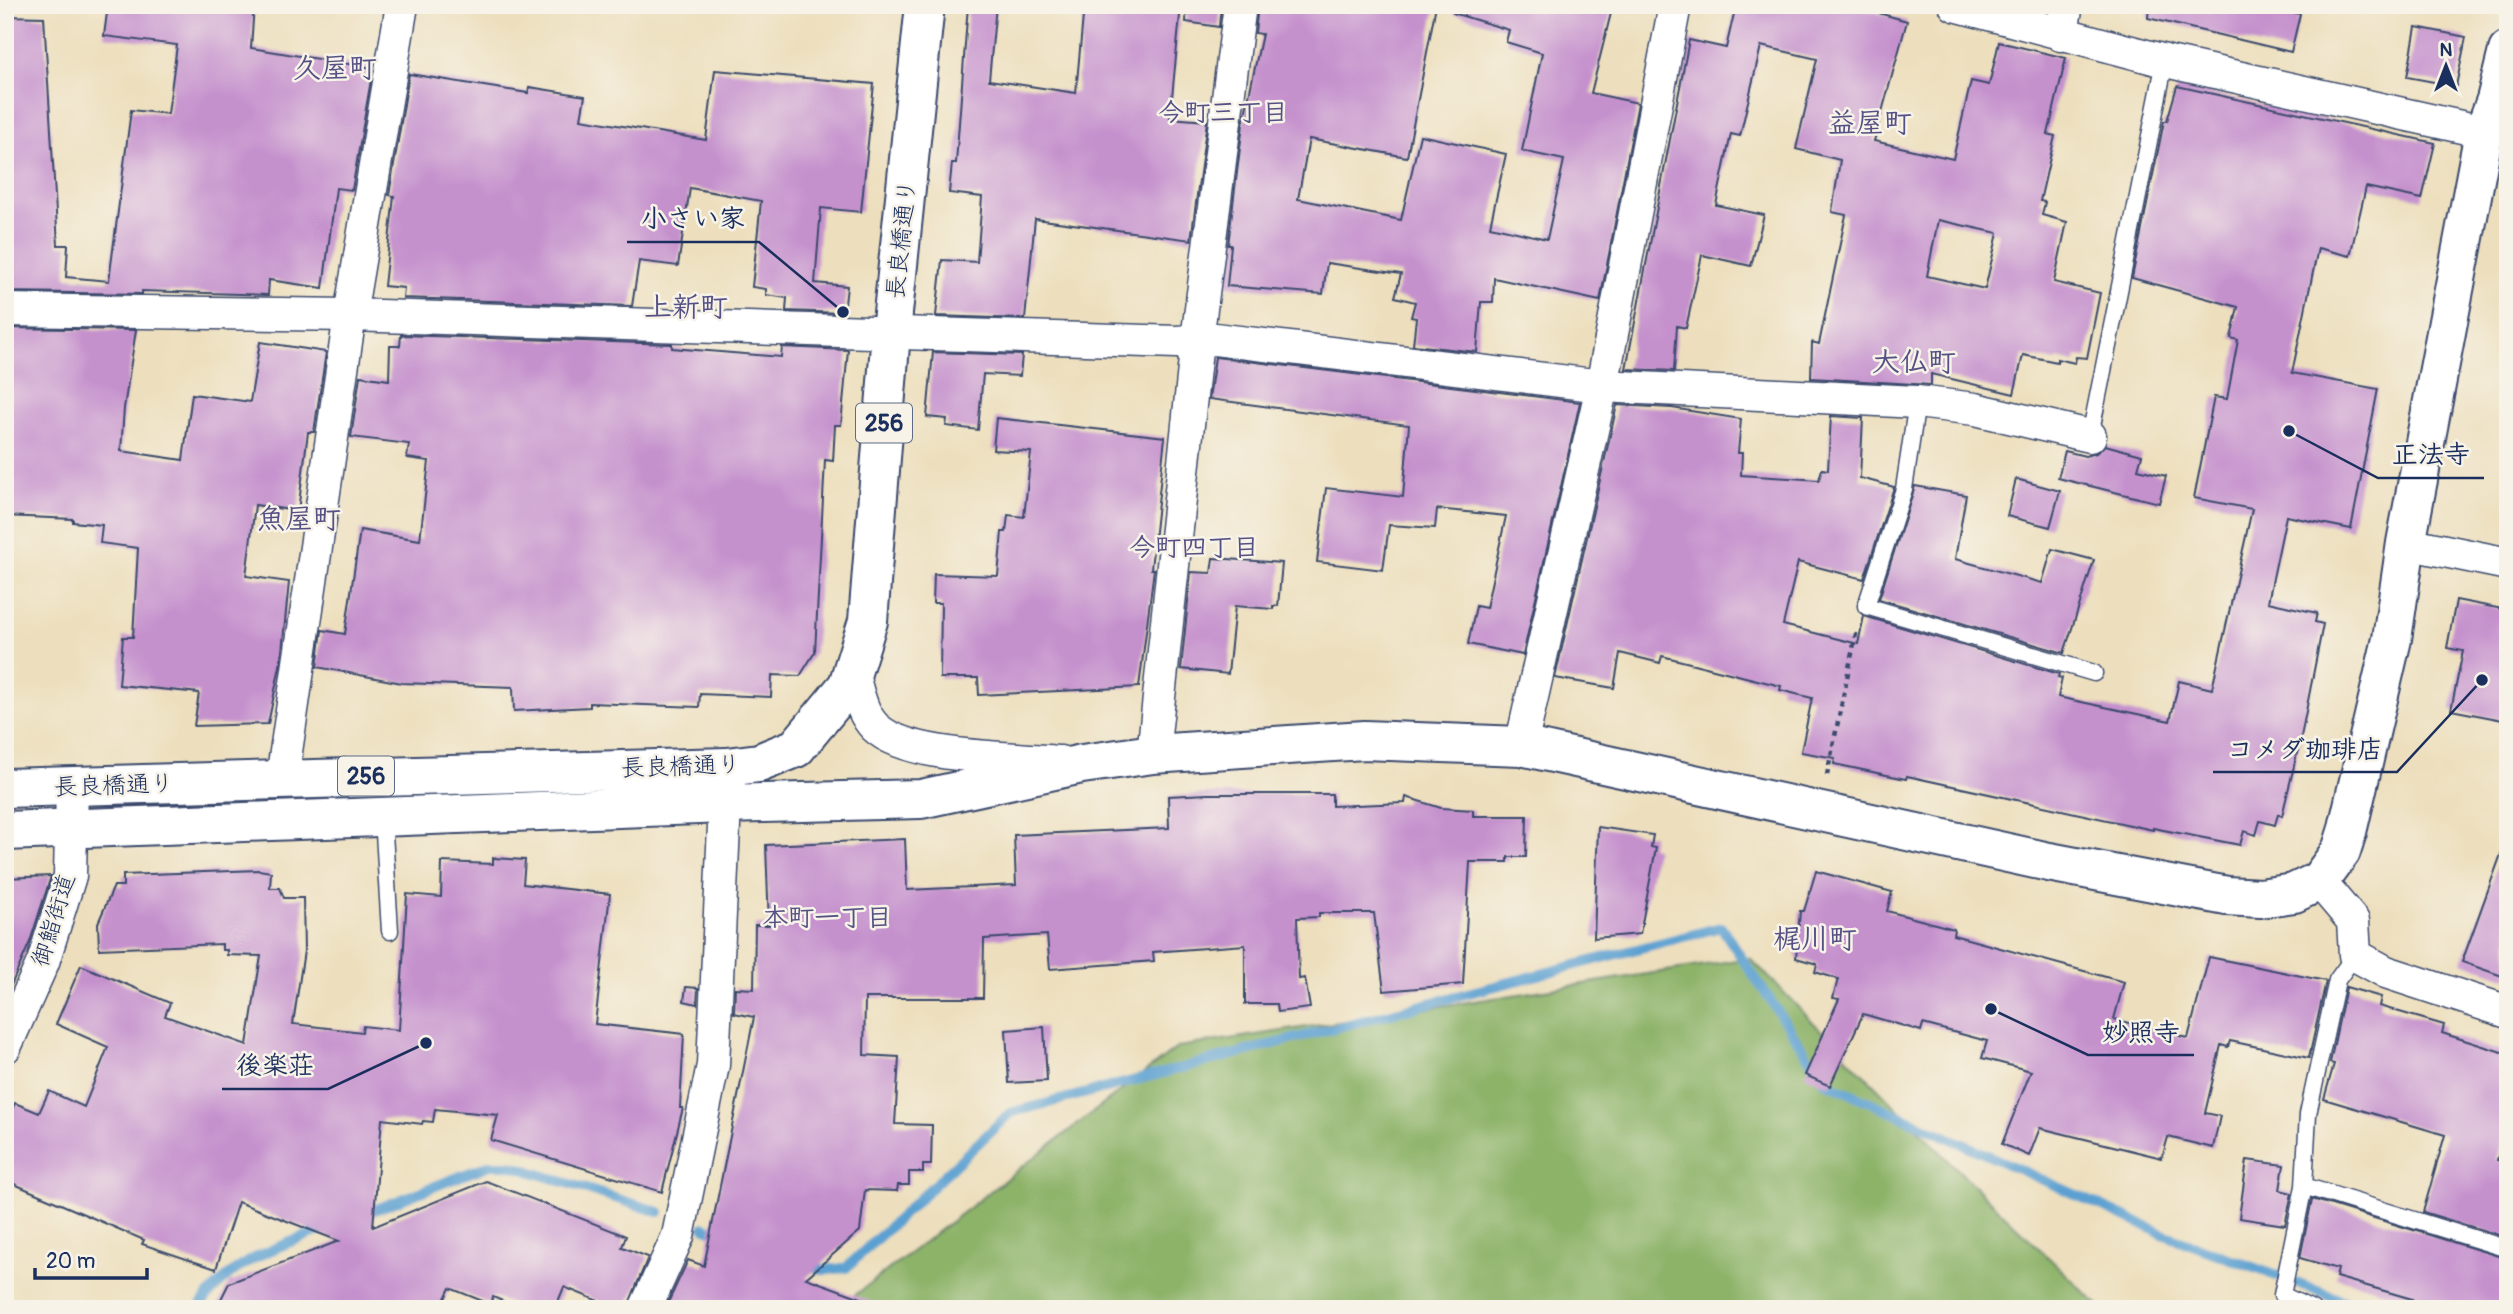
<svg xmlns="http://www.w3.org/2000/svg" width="2513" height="1314" font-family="Pangolin,'Klee One',sans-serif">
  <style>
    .forest { fill: #8db369; stroke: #547164; stroke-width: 2 }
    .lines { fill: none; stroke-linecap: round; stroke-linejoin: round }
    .stream { stroke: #5ca0d1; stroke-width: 10 }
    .building { fill: #c591cd; fill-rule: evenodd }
    .service-casing { stroke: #3a496c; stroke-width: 19 }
    .minor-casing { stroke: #3a496c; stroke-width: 35 }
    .tertiary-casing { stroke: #3a496c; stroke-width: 42 }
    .trunk-casing { stroke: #3a496c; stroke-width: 42 }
    .path { stroke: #3a496c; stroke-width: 4.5; stroke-dasharray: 5 5; stroke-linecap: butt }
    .service { stroke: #fff; stroke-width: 16 }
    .minor { stroke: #fff; stroke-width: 32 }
    .tertiary { stroke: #fff; stroke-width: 38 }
    .trunk { stroke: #fff; stroke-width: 38 }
    .labels { text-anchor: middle; stroke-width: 5; stroke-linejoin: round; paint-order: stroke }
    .shield { fill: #f7f3e8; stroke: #5d6a87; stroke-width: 2 }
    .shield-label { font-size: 23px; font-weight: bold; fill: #1b2f5e }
    .street-label { font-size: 24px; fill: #1b2f5e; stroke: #f7f3e8 }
    .neighbourhood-label { font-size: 26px; font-weight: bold; fill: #565185; stroke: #f7f3e8 }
    .quarter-label { font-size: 28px; font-weight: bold; fill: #565185; stroke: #f7f3e8 }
    .leader { fill: none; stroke: #1b2f5e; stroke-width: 2.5 }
    .callout-dot { fill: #1b2f5e; stroke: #f7f3e8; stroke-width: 2.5 }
    .callout-label { font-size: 26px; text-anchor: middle; font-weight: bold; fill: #1b2f5e; stroke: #f7f3e8; stroke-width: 5; stroke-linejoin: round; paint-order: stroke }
  </style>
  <rect width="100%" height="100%" fill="#f7f3e8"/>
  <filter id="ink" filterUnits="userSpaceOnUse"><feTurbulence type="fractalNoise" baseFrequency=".0143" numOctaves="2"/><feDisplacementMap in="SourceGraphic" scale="14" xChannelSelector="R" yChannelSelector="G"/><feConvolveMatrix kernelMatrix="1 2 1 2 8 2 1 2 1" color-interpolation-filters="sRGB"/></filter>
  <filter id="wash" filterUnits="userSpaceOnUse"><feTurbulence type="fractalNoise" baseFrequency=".00686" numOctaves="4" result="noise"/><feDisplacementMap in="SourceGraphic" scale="28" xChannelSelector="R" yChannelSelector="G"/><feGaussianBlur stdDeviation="1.57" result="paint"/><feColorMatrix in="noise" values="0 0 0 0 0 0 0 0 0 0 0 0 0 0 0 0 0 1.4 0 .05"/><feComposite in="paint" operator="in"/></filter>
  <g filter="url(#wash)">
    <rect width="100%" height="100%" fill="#eddfbd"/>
    <path class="forest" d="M 1750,958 L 1956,1168 L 2102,1309 L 837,1309 L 1178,1047 Z"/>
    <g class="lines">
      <path class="stream" d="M 364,1214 L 489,1165 L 510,1165 L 659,1212
        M 704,1227 L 722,1234
        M 806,1264 L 823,1270 L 846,1268 L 1010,1113 L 1721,927 L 1825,1082 L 2163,1234 L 2366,1309
        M 198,1309 C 234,1258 274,1249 329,1227"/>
    </g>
    <g id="blocks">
      <path class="building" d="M 108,5 L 254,5 L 251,48 L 373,68 L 352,190 L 336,188 L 323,288 L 269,280 L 268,295 L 142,291 L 142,294 L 5,292 L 5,16 L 44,17 L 58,245 L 68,245 L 66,277 L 109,281 L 131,110 L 168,114 L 177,45 L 104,36 Z
        M 968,5 L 996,5 L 989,80 L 1076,93 L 1084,5 L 1181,5 L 1170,118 L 1207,121 L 1191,240 L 1035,219 L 1025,319 L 936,316 L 942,260 L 977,262 L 982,197 L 949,193 L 952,163 L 956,163 Z
        M 1187,5 L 1221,5 L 1219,27 L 1186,22 Z
        M 1258,5 L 1436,5 L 1407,157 L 1309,139 L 1298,199 L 1401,220 L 1420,135 L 1506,154 L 1490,226 L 1547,239 L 1564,160 L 1522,151 L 1542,53 L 1506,42 L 1509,30 L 1453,13 L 1454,5 L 1613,5 L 1591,93 L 1638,103 L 1600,301 L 1494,278 L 1493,302 L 1481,302 L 1477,352 L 1413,345 L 1416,318 L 1411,317 L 1415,302 L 1395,297 L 1401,274 L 1327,263 L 1323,294 L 1227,286 L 1231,245 L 1228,245 L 1243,124 L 1262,34 L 1255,33 Z
        M 1736,5 L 1850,5 L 1907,21 L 1874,141 L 1953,159 L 1971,81 L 1989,85 L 1999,42 L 2066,58 L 2048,134 L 2055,136 L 2040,201 L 2045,202 L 2042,215 L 2067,222 L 2054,282 L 2100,293 L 2087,358 L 2076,357 L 2075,363 L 2057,359 L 2057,362 L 2023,355 L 2014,394 L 1931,374 L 1931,385 L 1811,378 L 1812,342 L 1819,344 L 1846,215 L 1832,212 L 1840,160 L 1796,149 L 1817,59 L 1761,46 L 1740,136 L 1731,134 L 1716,205 L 1764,215 L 1751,266 L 1702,255 L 1686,328 L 1677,326 L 1674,371 L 1626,369 L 1689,40 L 1726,48 ZM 1938,220 L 1998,233 L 1985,289 L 1927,276 Z
        M 2149,5 L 2261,5 L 2300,14 L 2291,52 L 2148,18 Z
        M 2416,27 L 2466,37 L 2456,86 L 2407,77 Z
        M 715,70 L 874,84 L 861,212 L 821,208 L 815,283 L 847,286 L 844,313 L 786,311 L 787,298 L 766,295 L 766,289 L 752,287 L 761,201 L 690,188 L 678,266 L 639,261 L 632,306 L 403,298 L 404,288 L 384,286 L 394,196 L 389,195 L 409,74 L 528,93 L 529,87 L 585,96 L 581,119 L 706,140 Z
        M 2177,86 L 2435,143 L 2422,199 L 2366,187 L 2350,256 L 2318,248 L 2292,373 L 2378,389 L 2351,529 L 2286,516 L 2268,602 L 2317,613 L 2315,622 L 2323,624 L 2301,737 L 2282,816 L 2278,814 L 2275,825 L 2260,821 L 2256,835 L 2244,831 L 2240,845 L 2153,828 L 2153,830 L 1907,776 L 1906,779 L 1834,764 L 1835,758 L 1801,752 L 1812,698 L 1780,690 L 1781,686 L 1662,656 L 1660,663 L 1620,653 L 1614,688 L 1555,678 L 1617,405 L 1672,408 L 1741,419 L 1738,453 L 1742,453 L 1741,475 L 1819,480 L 1822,469 L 1828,470 L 1831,416 L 1863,418 L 1860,478 L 1894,487 L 1864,579 L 1798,562 L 1783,625 L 1858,644 L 1864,616 L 2059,674 L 2058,677 L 2062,678 L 2058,697 L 2170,721 L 2179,681 L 2212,689 L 2252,509 L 2194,498 L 2214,397 L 2227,399 L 2238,340 L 2231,338 L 2238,307 L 2132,278 L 2164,121 L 2167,121 Z
        M 5,328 L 136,330 L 124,408 L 121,451 L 183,460 L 192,394 L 250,402 L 260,342 L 326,352 L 314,432 L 308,432 L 298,511 L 255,505 L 246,576 L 289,582 L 281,661 L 268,724 L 194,726 L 199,693 L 119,685 L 123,637 L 133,637 L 138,548 L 100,543 L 102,525 L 73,522 L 73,519 L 5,516 L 12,353 L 5,353 Z
        M 401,335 L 672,344 L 672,348 L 781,357 L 782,347 L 848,350 L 841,425 L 835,425 L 833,461 L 825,460 L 815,652 L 800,676 L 772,675 L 771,697 L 700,694 L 699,707 L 590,703 L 590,707 L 514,711 L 513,687 L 402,683 L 317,667 L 322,630 L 345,634 L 360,530 L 420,540 L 429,461 L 407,458 L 409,444 L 351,437 L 360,376 L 389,380 L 390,346 L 400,346 Z
        M 933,352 L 1022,355 L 1020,376 L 983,374 L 978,430 L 946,426 L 947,419 L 927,417 Z
        M 1215,357 L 1580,402 L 1523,655 L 1468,644 L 1476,606 L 1486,608 L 1506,516 L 1437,509 L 1435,528 L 1389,525 L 1383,570 L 1317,562 L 1326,488 L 1403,497 L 1409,425 L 1209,399 Z
        M 996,418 L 1165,437 L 1151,569 L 1154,569 L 1139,687 L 979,695 L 978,678 L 940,678 L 941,603 L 933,603 L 934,574 L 998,576 L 1002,532 L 1006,532 L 1008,515 L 1024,517 L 1031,452 L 993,450 Z
        M 2105,445 L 2142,455 L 2138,469 L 2166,476 L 2159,503 L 2058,478 L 2065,451 L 2085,456 L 2096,453 Z
        M 2016,479 L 2060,491 L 2050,527 L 2007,516 Z
        M 1915,486 L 1966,495 L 1955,559 L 2042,583 L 2052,549 L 2094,560 L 2064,653 L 1879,599 Z
        M 1213,558 L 1282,563 L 1278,606 L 1273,606 L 1273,609 L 1235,606 L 1228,674 L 1181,669 L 1191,572 L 1211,573 Z
        M 2456,600 L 2508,610 L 2508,721 L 2451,710 L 2463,651 L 2447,648 Z
        M 1208,794 L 1332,794 L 1332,806 L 1405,803 L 1406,797 L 1441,808 L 1473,810 L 1473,816 L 1527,816 L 1526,857 L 1508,857 L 1508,862 L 1470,862 L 1463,984 L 1384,991 L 1374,913 L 1319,913 L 1319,917 L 1297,918 L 1299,979 L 1305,978 L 1310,1008 L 1278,1012 L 1277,1004 L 1245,1004 L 1245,945 L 1153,952 L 1154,961 L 1050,969 L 1047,935 L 984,939 L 983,998 L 865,998 L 864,1055 L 899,1057 L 895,1124 L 932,1125 L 931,1165 L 923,1165 L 923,1172 L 909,1172 L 909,1185 L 898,1185 L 897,1191 L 865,1190 L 860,1231 L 806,1278 L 880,1305 L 879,1309 L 665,1309 L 688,1260 L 704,1266 L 754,1017 L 734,1013 L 735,988 L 754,989 L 755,925 L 769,925 L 766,845 L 905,839 L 907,890 L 1016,885 L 1014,835 L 1169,828 L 1168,796 Z
        M 1598,827 L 1653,835 L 1651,847 L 1656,848 L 1640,934 L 1594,938 Z
        M 2504,846 L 2508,847 L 2508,978 L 2462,962 Z
        M 493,858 L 525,860 L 523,884 L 610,894 L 595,1024 L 684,1034 L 680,1108 L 683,1108 L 662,1192 L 491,1140 L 498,1115 L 435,1109 L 433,1122 L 423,1121 L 422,1124 L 382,1119 L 373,1227 L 486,1181 L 626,1236 L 622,1247 L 648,1257 L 627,1309 L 618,1309 L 564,1287 L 555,1309 L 523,1309 L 493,1297 L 490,1304 L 450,1288 L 440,1309 L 216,1309 L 229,1283 L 339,1241 L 238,1202 L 216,1269 L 142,1244 L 144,1240 L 5,1180 L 5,1124 L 15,1103 L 39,1113 L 49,1091 L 84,1107 L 108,1047 L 56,1024 L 81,965 L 170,1003 L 165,1016 L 247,1045 L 261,956 L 227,955 L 227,950 L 222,950 L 222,944 L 99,949 L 98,923 L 114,886 L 123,886 L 123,875 L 259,870 L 271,872 L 270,888 L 280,888 L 284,898 L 303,898 L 304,951 L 293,1024 L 362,1032 L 363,1026 L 399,1030 L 407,894 L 441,897 L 442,862 L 493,864 Z
        M 1816,871 L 1892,892 L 1887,911 L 1954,929 L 1953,935 L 2124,982 L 2114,1019 L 2188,1038 L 2209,957 L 2326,981 L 2309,1058 L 2230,1041 L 2228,1047 L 2221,1045 L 2205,1113 L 2220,1116 L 2213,1148 L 2168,1137 L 2162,1158 L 2040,1128 L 2029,1156 L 2002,1144 L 2031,1071 L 1982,1058 L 1987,1041 L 1923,1024 L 1921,1031 L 1863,1014 L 1830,1086 L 1805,1075 L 1839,999 L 1833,998 L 1838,979 L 1815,972 L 1817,964 L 1796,958 L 1800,911 L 1804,911 Z
        M 51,876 L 30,942 L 5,999 L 5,878 Z
        M 686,987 L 698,988 L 697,1004 L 684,1001 Z
        M 2346,987 L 2381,997 L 2379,1006 L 2444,1025 L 2442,1033 L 2508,1054 L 2508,1122 L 2497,1160 L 2508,1163 L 2508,1238 L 2423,1212 L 2445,1135 L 2324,1099 L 2334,1064 L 2330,1063 Z
        M 1044,1027 L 1047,1081 L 1009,1083 L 1006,1030 Z
        M 2247,1160 L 2284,1165 L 2280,1190 L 2292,1193 L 2285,1225 L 2239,1218 Z
        M 2312,1199 L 2508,1259 L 2508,1309 L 2407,1309 L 2412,1299 L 2336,1277 L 2338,1269 L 2300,1258 Z"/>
    </g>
  </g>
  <g filter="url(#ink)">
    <use href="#blocks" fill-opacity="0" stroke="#3a496c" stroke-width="2"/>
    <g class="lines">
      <defs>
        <path id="service" d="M 1917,402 L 1904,489 L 1866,606 L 2094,673
          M 2090,436 L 2165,61
          M 383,817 L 390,931
          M 2304,1186 L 2508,1249
          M 2312,1309 L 2282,1295 L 2304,1186 L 2308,1114 L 2337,980 L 2355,955"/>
        <path id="minor" d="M 1955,5 L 2165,61 L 2484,132
          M 2061,35 L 2067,5
          M 5,310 L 350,315 L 1177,342 L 1215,339 L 1602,386 L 1917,402 L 1975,409 L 2090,436
          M 2406,543 L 2508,564
          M 852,672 C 858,691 861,713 875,727 C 908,759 1013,757 1060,762
          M 1521,746 L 1602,386 L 1675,5
          M 1153,754 L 1197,340 L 1240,5
          M 282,779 L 350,315 L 402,5
          M 2319,881 L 2353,921 L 2355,955 L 2386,972 L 2508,1012
          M 5,1047 L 43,962 L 70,876 L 72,786
          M 645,1309 L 678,1236 L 713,1065 L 725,804"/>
        <path id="tertiary" d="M 725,804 L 921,799 L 1082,764 L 1153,754 L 1364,740 L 1521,746 L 2049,862 L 2227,896 L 2260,898 L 2294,893 L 2319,881 L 2341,851 L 2347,832 L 2392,639 L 2406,543 L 2484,132 L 2496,100 L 2508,51"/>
        <path id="trunk" d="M 5,788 L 727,767 L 759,763 L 796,748 L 848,685 L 868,621 L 891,332 L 925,5
          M 5,831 L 725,804 L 727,767"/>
      </defs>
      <use href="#service" class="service-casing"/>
      <use href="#minor" class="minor-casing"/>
      <use href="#tertiary" class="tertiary-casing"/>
      <use href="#trunk" class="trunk-casing"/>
      <path class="path" d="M 1827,775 L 1857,629"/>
      <use href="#service" class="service"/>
      <use href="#minor" class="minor"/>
      <use href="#tertiary" class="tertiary"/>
      <use href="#trunk" class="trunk"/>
    </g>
  </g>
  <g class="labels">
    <g class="shield">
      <rect x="856" y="403.5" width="56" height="39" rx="5"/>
      <rect x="338" y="756.5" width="56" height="39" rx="5"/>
    </g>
    <g class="shield-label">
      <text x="884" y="431">256</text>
      <text x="366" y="784">256</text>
    </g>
    <g class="street-label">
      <text transform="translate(901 239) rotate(-84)" y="8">長良橋通り</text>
      <text transform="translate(681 766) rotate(-2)" y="8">長良橋通り</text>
      <text transform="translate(114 785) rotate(-2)" y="8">長良橋通り</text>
      <text transform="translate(53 920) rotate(-73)" y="8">御鮨街道</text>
    </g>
    <g class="neighbourhood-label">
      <text x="1223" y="121">今町三丁目</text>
      <text x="1194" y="556">今町四丁目</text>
      <text x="827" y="926">本町一丁目</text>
    </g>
    <g class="quarter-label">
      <text x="335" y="77">久屋町</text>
      <text x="1870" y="132">益屋町</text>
      <text x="686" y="316">上新町</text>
      <text x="1914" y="371">大仏町</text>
      <text x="299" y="528">魚屋町</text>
      <text x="1815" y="948">梶川町</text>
    </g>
  </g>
  <path class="leader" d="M843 312L759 242H627M2289 431L2378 478H2484M2482 680L2397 772H2213M1991 1009L2088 1055H2194M426 1043L328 1089H222"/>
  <g class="callout-dot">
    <circle cx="843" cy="312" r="7"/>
    <circle cx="2289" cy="431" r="7"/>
    <circle cx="2482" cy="680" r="7"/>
    <circle cx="1991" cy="1009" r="7"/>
    <circle cx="426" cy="1043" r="7"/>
  </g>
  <g class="callout-label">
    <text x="693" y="227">小さい家</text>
    <text x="2431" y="463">正法寺</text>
    <text x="2305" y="758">コメダ珈琲店</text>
    <text x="2141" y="1041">妙照寺</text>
    <text x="275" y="1074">後楽荘</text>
  </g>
  <rect width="2513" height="1314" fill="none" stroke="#f7f3e8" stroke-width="28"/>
  <g transform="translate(2446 66)" stroke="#f7f3e8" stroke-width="5" paint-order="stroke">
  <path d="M0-5L12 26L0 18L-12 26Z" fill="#1b2f5e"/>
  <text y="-10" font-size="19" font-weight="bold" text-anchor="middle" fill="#1b2f5e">N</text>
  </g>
  <path d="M35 1268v10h112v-10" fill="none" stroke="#1b2f5e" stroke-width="3.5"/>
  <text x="46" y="1268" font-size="21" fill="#1b2f5e" stroke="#f7f3e8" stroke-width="5" paint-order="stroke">20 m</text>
</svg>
